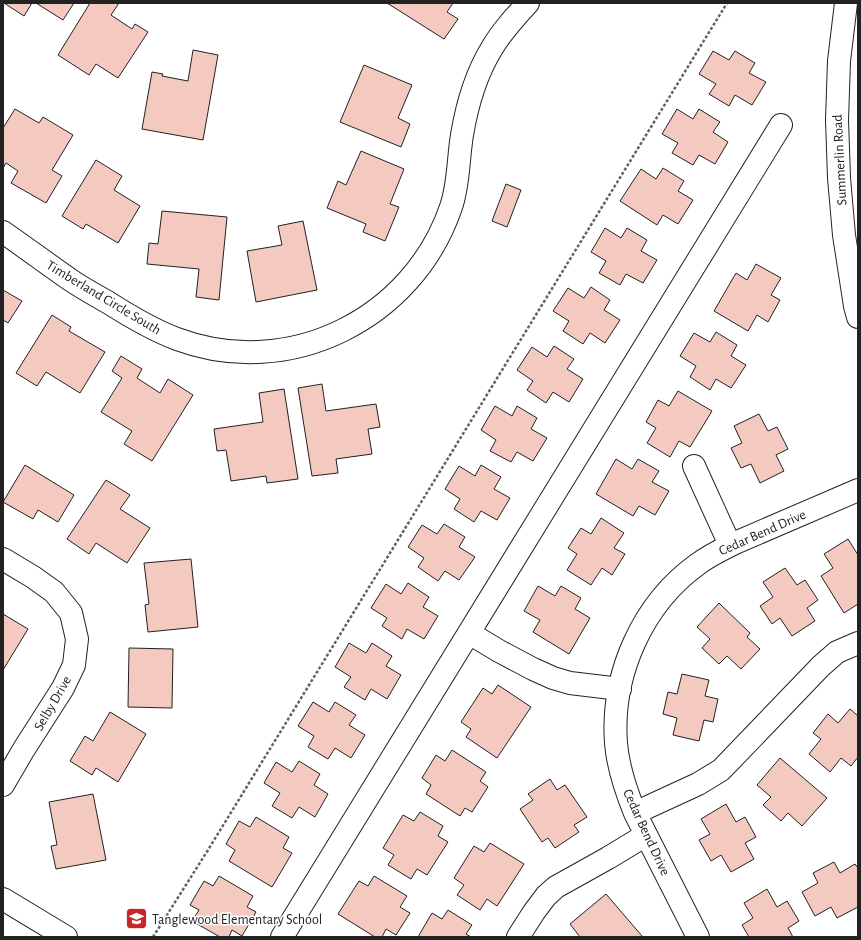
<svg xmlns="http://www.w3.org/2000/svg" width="861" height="940" font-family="'Alegreya Sans',sans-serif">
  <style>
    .building { fill: #f3c9c0; stroke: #222 }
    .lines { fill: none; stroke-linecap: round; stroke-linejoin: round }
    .minor-casing { stroke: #222; stroke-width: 24 }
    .major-casing { stroke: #222; stroke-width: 24 }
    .path { stroke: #646464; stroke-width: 2.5; stroke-dasharray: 3 2; stroke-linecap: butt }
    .minor { stroke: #fff; stroke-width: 22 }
    .major { stroke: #fff; stroke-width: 22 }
    .labels { text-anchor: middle; stroke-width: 3; stroke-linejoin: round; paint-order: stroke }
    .street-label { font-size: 14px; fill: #222; stroke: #fff }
    .poi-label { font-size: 14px; fill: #222; stroke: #fff; text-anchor: start }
  </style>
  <rect width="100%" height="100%" fill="#fff"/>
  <path class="building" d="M 4,3 L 32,3 L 24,16 Z
    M 36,3 L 74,3 L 63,20 Z
    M 90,3 L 119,3 L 111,15 L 132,29 L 135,24 L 148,32 L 118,78 L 96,64 L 89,75 L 58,55 Z
    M 387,3 L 453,3 L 447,12 L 458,19 L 444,39 Z
    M 193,50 L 218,55 L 203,140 L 142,129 L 152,72 L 163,74 L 162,76 L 188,81 Z
    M 713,51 L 729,60 L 735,51 L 755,63 L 749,73 L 766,82 L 752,105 L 735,95 L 729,106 L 709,94 L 716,84 L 699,74 Z
    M 364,65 L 412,85 L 398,118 L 410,124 L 401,147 L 340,122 Z
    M 15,109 L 39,123 L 43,117 L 73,135 L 52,170 L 62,176 L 46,203 L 11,183 L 18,171 L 6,163 L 3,168 L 3,128 Z
    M 677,109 L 693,119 L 699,109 L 720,122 L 713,132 L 728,142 L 715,164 L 699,155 L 693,165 L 672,153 L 678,143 L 662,134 Z
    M 361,151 L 404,169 L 390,204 L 399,207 L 385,241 L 363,232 L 366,224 L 327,208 L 338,181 L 346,185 Z
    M 96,160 L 122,176 L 114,190 L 140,206 L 118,243 L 86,224 L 83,229 L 62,216 Z
    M 663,168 L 684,181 L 678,191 L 693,200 L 678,224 L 663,215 L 657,225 L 620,201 L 641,169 L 656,179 Z
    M 506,184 L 521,190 L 507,227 L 492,221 Z
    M 162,211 L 227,217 L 219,300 L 196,297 L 199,269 L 147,264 L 149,243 L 158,244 Z
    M 303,221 L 317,290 L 256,302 L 247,251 L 282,245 L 278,226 Z
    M 605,228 L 621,238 L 627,228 L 647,240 L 641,251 L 657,260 L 643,283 L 626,274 L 620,285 L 599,273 L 606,261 L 591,252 Z
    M 756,264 L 781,278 L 771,295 L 780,300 L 768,322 L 757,315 L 748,331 L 714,311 L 736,273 L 747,280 Z
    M 591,287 L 610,300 L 604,310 L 620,320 L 605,343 L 590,333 L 583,344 L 563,331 L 569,321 L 553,311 L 568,288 L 584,298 Z
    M 3,290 L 22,301 L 8,323 L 3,320 Z
    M 52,315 L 71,327 L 69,331 L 105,352 L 80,393 L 46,372 L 37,386 L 16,373 Z
    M 716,332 L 737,345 L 731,356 L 746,365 L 731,388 L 716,379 L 710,390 L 690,377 L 696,366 L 680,356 L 694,333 L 710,342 Z
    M 554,346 L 574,359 L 567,369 L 583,379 L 569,402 L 553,392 L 546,403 L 527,390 L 533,381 L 517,370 L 532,347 L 547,357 Z
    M 121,356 L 142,369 L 137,378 L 160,393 L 168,379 L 193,395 L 152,461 L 124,444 L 132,431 L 101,412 L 122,378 L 112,371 Z
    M 322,384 L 326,411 L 376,404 L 380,427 L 368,429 L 372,454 L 336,459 L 338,473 L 312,476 L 298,388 Z
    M 284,389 L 298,479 L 267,483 L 266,476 L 231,481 L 226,450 L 217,451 L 214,429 L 263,422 L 259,393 Z
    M 678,391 L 712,411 L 690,447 L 679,441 L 670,457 L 647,443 L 656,428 L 646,422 L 658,400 L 669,406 Z
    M 495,406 L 512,416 L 517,406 L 537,418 L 531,429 L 547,438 L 533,461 L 517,452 L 511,462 L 490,451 L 496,440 L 481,430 Z
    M 759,414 L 768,431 L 777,427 L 788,449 L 776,455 L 784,471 L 760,483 L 751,464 L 741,468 L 731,448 L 742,443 L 734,426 Z
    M 616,459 L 632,469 L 638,459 L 659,471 L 652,482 L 669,491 L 655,515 L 639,506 L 633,516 L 596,494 Z
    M 25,465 L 74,495 L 58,522 L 38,510 L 33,519 L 3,502 Z
    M 481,465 L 501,477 L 494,489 L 510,498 L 497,520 L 481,511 L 474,522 L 454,509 L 460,499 L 445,489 L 459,466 L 475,476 Z
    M 106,480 L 130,495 L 120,509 L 150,528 L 127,563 L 96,543 L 89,554 L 67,539 Z
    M 601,518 L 624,533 L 614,548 L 625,554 L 612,575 L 602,568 L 591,585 L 567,570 L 577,554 L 568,548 L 581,528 L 591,534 Z
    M 444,524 L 465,537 L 459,547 L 475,557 L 459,580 L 445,571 L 438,581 L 418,567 L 424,558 L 408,547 L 422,525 L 437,534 Z
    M 848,539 L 858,555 L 858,604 L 844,613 L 821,576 L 833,568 L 824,554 Z
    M 191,559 L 198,627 L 148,632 L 145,605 L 149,604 L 144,563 Z
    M 785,568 L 797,585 L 805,580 L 818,600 L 807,608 L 815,621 L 792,636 L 780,618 L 772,624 L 760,606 L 773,597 L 763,582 Z
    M 408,583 L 429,597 L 423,607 L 438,616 L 424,639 L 407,629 L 402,639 L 382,626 L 387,618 L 371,608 L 386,584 L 401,594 Z
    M 538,586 L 555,596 L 561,586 L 581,598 L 575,609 L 590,618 L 569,654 L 533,632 L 540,620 L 524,611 Z
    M 719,603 L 750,633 L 747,637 L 760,649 L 741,669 L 727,656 L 719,664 L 702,648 L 710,639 L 697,627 Z
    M 3,614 L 28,629 L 3,670 Z
    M 349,643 L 366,653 L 372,643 L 392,656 L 386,666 L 401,675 L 387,699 L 371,689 L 365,700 L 344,687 L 351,677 L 335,667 Z
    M 129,648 L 173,649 L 172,708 L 128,707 Z
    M 682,674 L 709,680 L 705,696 L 718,699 L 713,722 L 704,720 L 699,741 L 673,735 L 677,718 L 663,714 L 668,692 L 677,694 Z
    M 498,685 L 531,707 L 497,758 L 466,737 L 471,729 L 461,722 L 483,688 L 492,694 Z
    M 313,702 L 329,712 L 335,702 L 356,715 L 349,725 L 365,735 L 351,758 L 335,748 L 328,759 L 308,747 L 314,736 L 298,726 Z
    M 850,709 L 858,716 L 858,757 L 851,766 L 841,758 L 830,772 L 809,754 L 821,739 L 813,733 L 828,714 L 838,723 Z
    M 110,712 L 146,734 L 118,782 L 96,768 L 92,775 L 70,761 L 85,736 L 93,741 Z
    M 452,750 L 486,772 L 480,781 L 488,787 L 472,812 L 465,808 L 460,816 L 426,794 L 431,785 L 422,778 L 436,755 L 445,761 Z
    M 780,758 L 827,798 L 802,826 L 788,813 L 781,821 L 763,805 L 771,797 L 757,785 Z
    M 299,761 L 320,774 L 314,785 L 328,794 L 315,817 L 299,807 L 292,818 L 272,806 L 280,793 L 264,783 L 276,762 L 292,772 Z
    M 550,779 L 557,790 L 565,785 L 587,817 L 574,825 L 579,832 L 555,848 L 548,838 L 542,842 L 520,809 L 533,800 L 528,794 Z
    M 93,794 L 106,860 L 56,869 L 51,846 L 57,845 L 49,802 Z
    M 726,804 L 736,822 L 745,817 L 756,837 L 745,843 L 754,859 L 731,872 L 721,855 L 711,861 L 699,840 L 710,834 L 701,819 Z
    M 420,812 L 443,826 L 438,836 L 448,842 L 427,875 L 417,869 L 411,879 L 388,865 L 394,855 L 383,848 L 403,815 L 414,821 Z
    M 256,817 L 289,837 L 283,848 L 292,853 L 272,887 L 229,861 L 235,850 L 226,844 L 239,821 L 250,827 Z
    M 490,843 L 524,864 L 497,906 L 487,899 L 480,910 L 457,895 L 464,885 L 454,878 L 474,846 L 484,852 Z
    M 834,862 L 840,873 L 855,864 L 858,868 L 858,907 L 837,918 L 831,907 L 815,916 L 802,892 L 818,883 L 813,873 Z
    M 219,876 L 253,896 L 247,907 L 256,912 L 242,936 L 232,930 L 229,937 L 220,937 L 192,921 L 199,910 L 190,905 L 204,881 L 213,886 Z
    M 374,876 L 407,896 L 400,907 L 410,913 L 396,935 L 386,929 L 382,937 L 375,937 L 338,914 L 359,881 L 368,886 Z
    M 767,889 L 777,907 L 787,901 L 799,921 L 788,928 L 793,937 L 749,937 L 742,925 L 753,918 L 744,903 Z
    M 606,894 L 642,936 L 641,937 L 580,937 L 570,924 Z
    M 448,910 L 472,925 L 466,934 L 471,937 L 418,937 L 432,913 L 442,919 Z"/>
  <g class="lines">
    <defs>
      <path id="minor" d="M 3,232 C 26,248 49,265 72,281 C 84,289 97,296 109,303 C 131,317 153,330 177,339 C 289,381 413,319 451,207 C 459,184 458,159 462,135 C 467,105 476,74 492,48 C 502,31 515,17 528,3
        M 694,466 L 730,545
        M 3,559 L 33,577 L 54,592 L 71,613 L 77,639 L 74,665 L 63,688 L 24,749 L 3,785
        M 469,633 L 499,651 L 533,669 L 553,678 L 570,683 L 620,689
        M 635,813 L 698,784 L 721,770 L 821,666 L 837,652 L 858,643
        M 3,899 L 66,937
        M 282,937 L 781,125
        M 518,937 L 534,912 L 546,896 L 556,887 L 608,858 L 646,835
        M 698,937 L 635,813 C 626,791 618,768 616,743 C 611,675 642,604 698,564 C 710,555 723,549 735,543 L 858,490"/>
      <path id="major" d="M 846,3 L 839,61 L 837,120 L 839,178 L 844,235 L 855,306 L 858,317"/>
    </defs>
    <use href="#minor" class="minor-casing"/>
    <use href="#major" class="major-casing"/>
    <path class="path" d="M 153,937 L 208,850 L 727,3"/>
    <use href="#minor" class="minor"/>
    <use href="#major" class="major"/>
  </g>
  <defs>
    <symbol id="school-square" viewBox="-11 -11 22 22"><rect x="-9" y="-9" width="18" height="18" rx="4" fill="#c62828" stroke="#fff"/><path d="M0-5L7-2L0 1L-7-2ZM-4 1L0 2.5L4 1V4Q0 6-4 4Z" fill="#fff"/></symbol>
  </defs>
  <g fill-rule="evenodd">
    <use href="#school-square" x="124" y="906" width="25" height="25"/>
  </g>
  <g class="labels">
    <g class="street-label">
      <text transform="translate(839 160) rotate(-93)" y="5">Summerlin Road</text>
      <text transform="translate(104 297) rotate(31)" y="5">Timberland Circle South</text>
      <text transform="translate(762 532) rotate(-24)" y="5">Cedar Bend Drive</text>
      <text transform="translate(52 703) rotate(-60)" y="5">Selby Drive</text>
      <text transform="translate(647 832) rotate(65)" y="5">Cedar Bend Drive</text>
    </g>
    <g class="poi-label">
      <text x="152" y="924">Tanglewood Elementary School</text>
    </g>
  </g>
  <rect width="861" height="940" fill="none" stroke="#222222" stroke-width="8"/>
</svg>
